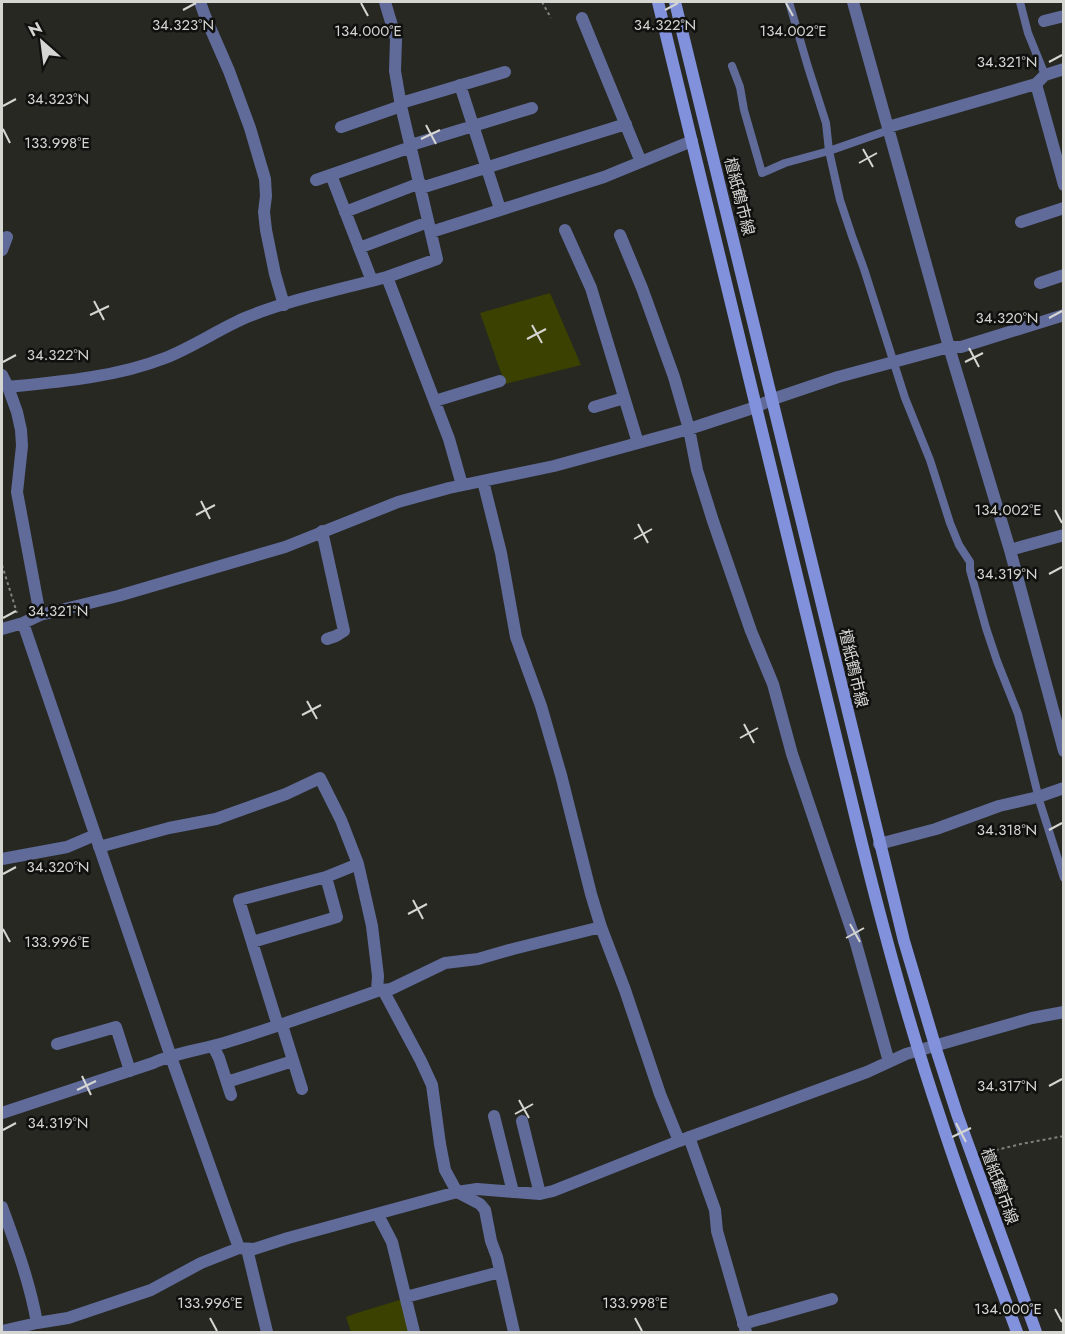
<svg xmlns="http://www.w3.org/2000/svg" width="1065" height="1334" font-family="Jost,'Noto Sans JP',sans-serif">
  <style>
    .green { fill: #3b4101 }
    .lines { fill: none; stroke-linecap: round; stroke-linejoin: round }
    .path { stroke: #81827d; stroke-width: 2; stroke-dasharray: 3 3; stroke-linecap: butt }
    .service { stroke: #606b9a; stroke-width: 8 }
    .minor { stroke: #606b9a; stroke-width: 12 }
    .secondary { stroke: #8191dc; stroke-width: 12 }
    .ticks { fill: none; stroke: #d5d6d2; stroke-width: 2 }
    .labels { text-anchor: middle; stroke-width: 5; stroke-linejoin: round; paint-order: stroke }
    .street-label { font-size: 16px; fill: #d5d6d2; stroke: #10100e }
    .ticks-label { font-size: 15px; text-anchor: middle; fill: #d5d6d2; stroke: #10100e; stroke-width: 5; stroke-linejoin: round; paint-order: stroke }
  </style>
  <rect width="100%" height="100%" fill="#272822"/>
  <path class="green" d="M 550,293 L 581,365 L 505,384 L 480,313 Z
    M 406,1298 L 413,1332 L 351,1332 L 346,1317 L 360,1312 Z"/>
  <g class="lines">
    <path class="path" d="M 542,2 L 551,18
      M 2,565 L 17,613
      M 984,1153 L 1021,1144 L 1064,1136"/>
    <path class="service" d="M 789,2 L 808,67 L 826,123 L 829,151 L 840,200 L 852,236 L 864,269 L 905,398 L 930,460 L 950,523 L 959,545 L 970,562 L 970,570 L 986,628 L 997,661 L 1018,714 L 1040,803 L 1064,878
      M 1020,2 L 1028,33 L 1045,75
      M 732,66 L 740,87 L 744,110 L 762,173 L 785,163 L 829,151 L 889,130"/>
    <path class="minor" d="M 200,2 L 205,16 L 229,71 L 250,128 L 265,179 L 266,196 L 264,212 L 266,230 L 275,274 L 284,305
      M 385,2 L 396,39 L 395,71 L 401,106 L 437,259 L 387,277
      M 853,2 L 949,347 L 1010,550 L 1064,751
      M 582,18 L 641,162
      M 1044,21 L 1064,16
      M 1036,84 L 1064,185
      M 460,85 L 500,209
      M 401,103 L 505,72
      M 341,127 L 401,106
      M 888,127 L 1036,84 L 1045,75 L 1064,69
      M 411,145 L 532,108
      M 331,175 L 372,281
      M 316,180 L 411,147
      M 421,188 L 626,124
      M 345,212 L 420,183
      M 1021,222 L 1064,208
      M 565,230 L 591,288 L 638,443
      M 431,232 L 604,177 L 692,141
      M 620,235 L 642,288 L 674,377 L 689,429 L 697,470 L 713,521 L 751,631 L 773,684 L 792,754 L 855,940 L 889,1062
      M 359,248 L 428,222
      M 2,250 L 7,237
      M 1040,283 L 1064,275
      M 2,375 L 8,387 L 17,412 L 21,430 L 22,446 L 17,492 L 40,615
      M 8,387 C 59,382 117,377 165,358 C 193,347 219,329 247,317 C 292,299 341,289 387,277 L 449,439 L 462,485
      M 435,401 L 500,381
      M 594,407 L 624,398
      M 483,481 L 501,553 L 516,637 L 541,706 L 561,775 L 591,894 L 601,927 L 625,990 L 660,1094 L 679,1141
      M 322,531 L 344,631 L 336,636 L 327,639
      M 1010,550 L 1064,535
      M 23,623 L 171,1057 L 239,1248
      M 2,629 L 23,623 L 40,615 L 118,596 L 285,547 L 398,502 L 449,488 L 554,466 L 638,443 L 689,429 L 756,407 L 773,399 L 838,377 L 949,347 L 961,347 L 1064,315
      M 879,844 L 936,829 L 999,806 L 1038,797 L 1064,788
      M 99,847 L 169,828 L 216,819 L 286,794 L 320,778 L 341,820 L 358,864 L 372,926 L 378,976 L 377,991
      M 2,859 L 67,847 L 95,835
      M 252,942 L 337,917 L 326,877
      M 383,990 L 391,989 L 445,963 L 478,959 L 513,949 L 601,927
      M 282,1025 L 302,1089
      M 278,1026 L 239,900 L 326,877 L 358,864
      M 57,1044 L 116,1027 L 130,1071
      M 213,1046 L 219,1058 L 231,1095
      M 227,1082 L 293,1061
      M 2,1113 L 153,1063 C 175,1053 200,1050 224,1043 C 276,1027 327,1009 377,991 L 383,990 L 421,1061 L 432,1085 L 440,1144 L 445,1170 L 457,1192 L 480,1204 L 485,1210 L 491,1241 L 497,1257 L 514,1332
      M 494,1116 L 513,1192
      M 522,1121 L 540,1194
      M 689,1137 L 715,1210 L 717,1231 L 746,1332
      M 2,1207 C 16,1245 30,1283 37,1323
      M 378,1215 L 392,1242 L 414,1332
      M 247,1249 L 267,1332
      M 406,1297 L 500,1272
      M 743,1324 L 832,1299
      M 2,1331 L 37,1323 L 68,1318 L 151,1290 L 201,1263 L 239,1248 L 254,1249 L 288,1238 L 457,1192 L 477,1189 L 540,1194 L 553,1191 L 679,1141 L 867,1072 L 906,1054 L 1032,1018 L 1064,1012"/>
    <path class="secondary" d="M 658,2 L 861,840 C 884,933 909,1026 940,1117 C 963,1189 991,1261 1017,1332
      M 675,2 L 904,941 L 937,1052 L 957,1114 L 1036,1332"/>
  </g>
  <path class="ticks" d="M 361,3 L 368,16M 786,3 L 793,16M 183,10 L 196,3M 665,10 L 678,3M 1049,62 L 1062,55M 3,106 L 16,99M 426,125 L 436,144M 3,129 L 10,143M 421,139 L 440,130M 863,149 L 873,167M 859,163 L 877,153M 94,301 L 104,320M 90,315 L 109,306M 1049,318 L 1062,311M 532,325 L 542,343M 527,339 L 546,329M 969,348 L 979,367M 3,362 L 16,355M 965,362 L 983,353M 201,501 L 210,519M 1055,510 L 1062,523M 196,515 L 215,505M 638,524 L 648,543M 634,539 L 652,529M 1049,574 L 1062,567M 3,618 L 16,611M 307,701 L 317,719M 302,715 L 321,705M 744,724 L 754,743M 740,738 L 758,728M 1049,830 L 1062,823M 3,874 L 16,867M 413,900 L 423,919M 408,914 L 427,904M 850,924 L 860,942M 3,929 L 10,942M 846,938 L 864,928M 82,1076 L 91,1095M 1049,1086 L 1062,1079M 77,1090 L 96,1081M 519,1100 L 529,1118M 515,1114 L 533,1104M 956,1123 L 966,1142M 3,1130 L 16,1123M 952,1137 L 971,1128M 1055,1309 L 1062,1322M 210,1318 L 217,1331M 635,1318 L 642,1331"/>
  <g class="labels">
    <g class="street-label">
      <text transform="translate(740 196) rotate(76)" y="6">檀紙鶴市線</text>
      <text transform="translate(854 668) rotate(77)" y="6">檀紙鶴市線</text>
      <text transform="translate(1000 1186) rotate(70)" y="6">檀紙鶴市線</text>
    </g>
  </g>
  <g class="ticks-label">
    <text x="183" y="30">34.323°N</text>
    <text x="665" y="30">34.322°N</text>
    <text x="368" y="36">134.000°E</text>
    <text x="793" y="36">134.002°E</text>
    <text x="1007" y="67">34.321°N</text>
    <text x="58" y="104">34.323°N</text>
    <text x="57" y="148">133.998°E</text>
    <text x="1007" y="323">34.320°N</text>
    <text x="58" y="360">34.322°N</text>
    <text x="1008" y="515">134.002°E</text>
    <text x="1007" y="579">34.319°N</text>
    <text x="58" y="616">34.321°N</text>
    <text x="1007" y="835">34.318°N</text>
    <text x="58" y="872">34.320°N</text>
    <text x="57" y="947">133.996°E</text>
    <text x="1007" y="1091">34.317°N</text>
    <text x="58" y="1128">34.319°N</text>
    <text x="210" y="1308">133.996°E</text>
    <text x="635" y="1308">133.998°E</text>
    <text x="1008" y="1314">134.000°E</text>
  </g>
  <rect width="1065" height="1334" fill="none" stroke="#d5d6d2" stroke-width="6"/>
  <g transform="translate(42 42) rotate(332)" stroke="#10100e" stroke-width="4.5" paint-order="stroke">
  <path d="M0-4.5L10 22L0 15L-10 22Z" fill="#d5d6d2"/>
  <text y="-9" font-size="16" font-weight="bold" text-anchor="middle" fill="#d5d6d2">N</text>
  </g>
</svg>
